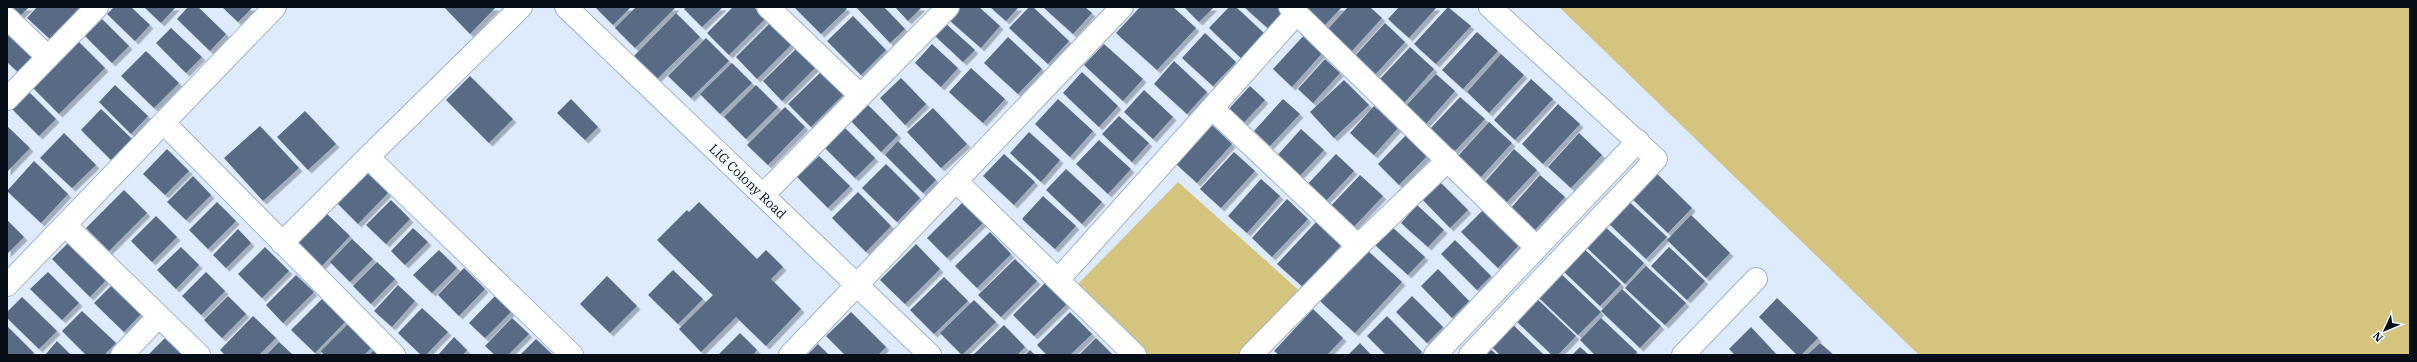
<svg xmlns="http://www.w3.org/2000/svg" width="2417" height="362" font-family="'IBM Plex Serif',serif">
  <style>
    .green { fill: #d4c47e }
    .building { fill: #596b84; filter: url(#shadow) }
    .lines { fill: none; stroke-linecap: round; stroke-linejoin: round }
    .minor-casing { stroke: #9eb3ce; stroke-width: 24 }
    .minor { stroke: #fff; stroke-width: 22 }
    .labels { text-anchor: middle; stroke-width: 3; stroke-linejoin: round; paint-order: stroke }
    .street-label { font-size: 13px; fill: #070e17; stroke: #f3f8fd }
  </style>
  <defs>
    <filter id="shadow"><feDropShadow dx="3.5" dy="3.5" stdDeviation="0" flood-color="#0004"/></filter>
  </defs>
  <rect width="100%" height="100%" fill="#deebfc"/>
  <path class="green" d="M 1559,7 L 2410,7 L 2410,355 L 1919,355 Z
    M 1178,182 L 1303,294 L 1245,355 L 1142,355 L 1074,288 Z"/>
  <path class="building" d="M 7,7 L 29,7 L 18,18 Z
    M 37,7 L 80,7 L 50,39 L 27,18 Z
    M 114,7 L 131,7 L 150,25 L 135,41 L 107,14 Z
    M 144,7 L 176,7 L 161,23 Z
    M 188,7 L 198,7 L 226,34 L 210,51 L 177,19 Z
    M 222,7 L 253,7 L 238,22 Z
    M 444,7 L 496,7 L 470,34 Z
    M 595,7 L 631,7 L 613,25 Z
    M 636,7 L 676,7 L 635,48 L 615,28 Z
    M 686,7 L 723,7 L 702,27 L 684,9 Z
    M 733,7 L 754,7 L 765,19 L 729,55 L 707,33 Z
    M 794,7 L 845,7 L 847,9 L 821,34 Z
    M 856,7 L 884,7 L 905,29 L 890,43 Z
    M 895,7 L 922,7 L 908,21 Z
    M 959,7 L 979,7 L 1000,26 L 981,48 L 948,19 Z
    M 990,7 L 1019,7 L 1006,21 Z
    M 1029,7 L 1033,7 L 1069,41 L 1048,64 L 1009,28 Z
    M 1043,7 L 1085,7 L 1092,13 L 1073,34 Z
    M 1140,7 L 1173,7 L 1196,28 L 1157,70 L 1116,33 Z
    M 1184,7 L 1214,7 L 1199,22 Z
    M 1229,7 L 1236,7 L 1266,35 L 1243,60 L 1209,28 Z
    M 1244,7 L 1282,7 L 1288,12 L 1271,31 Z
    M 1304,7 L 1342,7 L 1324,26 Z
    M 1348,7 L 1370,7 L 1382,18 L 1351,52 L 1327,30 Z
    M 1399,7 L 1437,7 L 1409,38 L 1388,19 Z
    M 1448,7 L 1471,26 L 1436,64 L 1414,44 Z
    M 676,13 L 700,37 L 655,81 L 633,57 Z
    M 853,16 L 886,50 L 861,75 L 827,41 Z
    M 102,19 L 129,46 L 112,63 L 85,36 Z
    M 773,20 L 795,41 L 757,79 L 736,57 Z
    M 945,23 L 975,50 L 963,62 L 934,35 Z
    M 1385,23 L 1405,42 L 1374,76 L 1354,57 Z
    M 7,24 L 40,55 L 21,75 L 7,62 Z
    M 171,28 L 202,57 L 186,73 L 156,43 Z
    M 1477,32 L 1498,51 L 1463,89 L 1442,70 Z
    M 1205,33 L 1236,62 L 1213,86 L 1182,58 Z
    M 1306,33 L 1325,50 L 1292,87 L 1273,69 Z
    M 1008,37 L 1042,69 L 1018,94 L 984,63 Z
    M 706,38 L 729,61 L 691,98 L 668,76 Z
    M 78,41 L 105,68 L 59,114 L 33,88 Z
    M 932,44 L 958,68 L 941,87 L 915,63 Z
    M 1104,44 L 1143,79 L 1123,101 L 1084,65 Z
    M 798,47 L 817,66 L 782,101 L 763,81 Z
    M 1410,47 L 1434,69 L 1404,103 L 1379,80 Z
    M 146,51 L 179,83 L 154,108 L 121,76 Z
    M 1501,54 L 1524,75 L 1489,113 L 1467,92 Z
    M 1325,59 L 1340,73 L 1313,103 L 1298,89 Z
    M 1174,61 L 1207,92 L 1187,114 L 1154,84 Z
    M 732,63 L 752,83 L 720,114 L 700,94 Z
    M 826,67 L 849,89 L 811,127 L 788,104 Z
    M 971,68 L 1005,99 L 983,123 L 949,92 Z
    M 1082,72 L 1118,106 L 1099,127 L 1063,93 Z
    M 1436,74 L 1455,91 L 1425,125 L 1405,107 Z
    M 470,76 L 513,119 L 489,143 L 446,100 Z
    M 901,78 L 926,104 L 905,125 L 880,98 Z
    M 1531,79 L 1553,99 L 1515,140 L 1494,120 Z
    M 1344,80 L 1369,105 L 1334,138 L 1310,112 Z
    M 115,85 L 148,116 L 131,134 L 99,102 Z
    M 756,85 L 778,107 L 746,139 L 724,117 Z
    M 1250,86 L 1265,100 L 1239,128 L 1224,114 Z
    M 1144,90 L 1173,117 L 1153,139 L 1124,112 Z
    M 29,92 L 56,119 L 39,136 L 12,109 Z
    M 1460,97 L 1485,119 L 1454,152 L 1430,129 Z
    M 571,99 L 598,127 L 585,140 L 557,113 Z
    M 1058,99 L 1093,131 L 1070,157 L 1035,124 Z
    M 1283,99 L 1300,114 L 1270,146 L 1254,131 Z
    M 867,104 L 898,135 L 881,152 L 850,120 Z
    M 1558,104 L 1580,124 L 1543,164 L 1522,144 Z
    M 1374,106 L 1398,128 L 1374,155 L 1350,133 Z
    M 785,107 L 805,127 L 768,165 L 747,145 Z
    M 933,108 L 967,144 L 941,168 L 907,132 Z
    M 101,109 L 132,139 L 111,160 L 81,130 Z
    M 305,111 L 336,144 L 308,170 L 277,137 Z
    M 1119,116 L 1149,143 L 1132,162 L 1102,134 Z
    M 1489,122 L 1512,143 L 1481,177 L 1458,156 Z
    M 1212,125 L 1232,144 L 1197,183 L 1176,164 Z
    M 7,126 L 30,148 L 7,172 Z
    M 260,126 L 299,168 L 263,201 L 224,158 Z
    M 843,126 L 875,158 L 855,178 L 823,146 Z
    M 1301,129 L 1324,150 L 1297,179 L 1275,158 Z
    M 1410,131 L 1431,152 L 1399,185 L 1378,164 Z
    M 1029,132 L 1060,160 L 1041,182 L 1010,153 Z
    M 64,133 L 96,165 L 72,188 L 40,158 Z
    M 1579,133 L 1602,155 L 1571,188 L 1548,167 Z
    M 1099,140 L 1131,169 L 1108,194 L 1076,164 Z
    M 898,141 L 936,180 L 923,193 L 885,155 Z
    M 167,149 L 189,171 L 165,195 L 143,174 Z
    M 1514,149 L 1537,170 L 1507,202 L 1485,182 Z
    M 1234,152 L 1255,171 L 1221,208 L 1200,189 Z
    M 1004,154 L 1035,182 L 1014,205 L 983,176 Z
    M 1336,154 L 1354,171 L 1323,204 L 1305,187 Z
    M 819,156 L 850,186 L 828,208 L 797,177 Z
    M 34,161 L 68,194 L 41,223 L 7,191 Z
    M 886,164 L 920,198 L 897,222 L 862,188 Z
    M 363,169 L 388,193 L 358,224 L 333,199 Z
    M 1066,169 L 1102,202 L 1082,224 L 1046,190 Z
    M 1652,169 L 1692,208 L 1668,233 L 1627,194 Z
    M 1360,175 L 1383,196 L 1349,232 L 1326,211 Z
    M 1540,175 L 1565,197 L 1534,231 L 1510,209 Z
    M 193,176 L 211,195 L 186,220 L 167,202 Z
    M 1261,179 L 1280,196 L 1247,233 L 1228,216 Z
    M 1439,181 L 1468,210 L 1450,228 L 1421,198 Z
    M 124,190 L 147,213 L 109,251 L 86,228 Z
    M 858,192 L 891,226 L 866,252 L 832,218 Z
    M 1043,196 L 1076,226 L 1055,249 L 1022,219 Z
    M 1624,197 L 1667,237 L 1646,259 L 1603,218 Z
    M 1287,199 L 1308,219 L 1272,257 L 1252,238 Z
    M 391,200 L 410,219 L 386,244 L 366,225 Z
    M 964,201 L 984,222 L 947,258 L 927,238 Z
    M 217,202 L 236,221 L 208,249 L 189,230 Z
    M 699,202 L 757,259 L 766,250 L 783,267 L 771,279 L 801,309 L 766,346 L 736,317 L 701,352 L 679,329 L 713,295 L 657,240 L 687,210 L 689,212 Z
    M 1417,205 L 1444,230 L 1428,247 L 1401,223 Z
    M 1484,209 L 1520,244 L 1498,268 L 1461,232 Z
    M 325,212 L 350,236 L 322,266 L 297,242 Z
    M 1691,215 L 1730,253 L 1706,278 L 1667,240 Z
    M 156,216 L 177,237 L 152,262 L 131,241 Z
    M 7,220 L 24,237 L 7,254 Z
    M 1318,220 L 1343,243 L 1303,287 L 1277,264 Z
    M 1601,223 L 1644,263 L 1625,284 L 1582,243 Z
    M 1391,226 L 1425,257 L 1408,275 L 1374,244 Z
    M 413,228 L 428,242 L 405,265 L 391,251 Z
    M 238,229 L 251,243 L 226,268 L 213,255 Z
    M 990,232 L 1011,254 L 977,288 L 955,266 Z
    M 72,239 L 110,276 L 90,297 L 52,259 Z
    M 352,239 L 373,259 L 350,282 L 330,262 Z
    M 1455,240 L 1491,276 L 1477,290 L 1441,254 Z
    M 916,244 L 940,269 L 905,304 L 880,280 Z
    M 1580,245 L 1621,284 L 1600,306 L 1559,267 Z
    M 181,247 L 199,265 L 176,289 L 157,270 Z
    M 265,247 L 289,271 L 262,298 L 238,274 Z
    M 1669,247 L 1705,281 L 1687,300 L 1651,266 Z
    M 439,250 L 457,268 L 432,293 L 413,275 Z
    M 1367,250 L 1402,282 L 1355,333 L 1320,301 Z
    M 1015,259 L 1037,281 L 1001,317 L 978,295 Z
    M 377,262 L 395,279 L 371,304 L 353,286 Z
    M 1646,266 L 1686,303 L 1665,325 L 1625,288 Z
    M 464,268 L 485,289 L 459,316 L 438,295 Z
    M 1438,269 L 1469,301 L 1452,318 L 1421,286 Z
    M 673,270 L 703,299 L 678,324 L 648,295 Z
    M 48,272 L 79,303 L 62,320 L 30,289 Z
    M 206,272 L 225,291 L 201,315 L 182,296 Z
    M 1559,272 L 1601,312 L 1578,335 L 1536,295 Z
    M 296,275 L 314,292 L 283,323 L 266,305 Z
    M 607,276 L 637,306 L 610,333 L 580,304 Z
    M 944,277 L 968,301 L 934,334 L 910,310 Z
    M 1047,281 L 1068,303 L 1034,336 L 1013,315 Z
    M 113,284 L 142,313 L 124,332 L 94,303 Z
    M 398,285 L 415,301 L 392,327 L 374,311 Z
    M 1622,289 L 1661,326 L 1640,348 L 1601,311 Z
    M 496,295 L 512,311 L 485,338 L 469,323 Z
    M 228,296 L 246,314 L 222,338 L 204,320 Z
    M 1412,296 L 1443,327 L 1427,343 L 1396,312 Z
    M 1534,296 L 1576,336 L 1558,355 L 1552,355 L 1513,318 Z
    M 22,297 L 57,331 L 39,349 L 7,318 L 7,312 Z
    M 1777,298 L 1818,338 L 1801,355 L 1797,355 L 1759,317 Z
    M 322,299 L 345,322 L 315,353 L 291,330 Z
    M 974,300 L 996,322 L 962,355 L 940,333 Z
    M 422,308 L 448,332 L 426,355 L 421,355 L 398,333 Z
    M 1313,309 L 1343,338 L 1327,355 L 1279,355 L 1274,351 Z
    M 82,311 L 116,343 L 104,355 L 86,355 L 62,331 Z
    M 851,312 L 886,347 L 878,355 L 845,355 L 826,336 Z
    M 1070,312 L 1092,334 L 1070,355 L 1047,355 L 1037,345 Z
    M 253,316 L 276,338 L 259,355 L 225,355 L 220,350 Z
    M 1387,316 L 1422,352 L 1419,355 L 1386,355 L 1367,336 Z
    M 512,318 L 529,334 L 508,355 L 495,355 L 485,346 Z
    M 1601,318 L 1637,352 L 1635,355 L 1595,355 L 1580,340 Z
    M 1509,321 L 1544,355 L 1500,355 L 1488,343 Z
    M 349,323 L 373,346 L 364,355 L 324,355 L 321,351 Z
    M 1004,325 L 1025,347 L 1017,355 L 973,355 Z
    M 7,326 L 34,353 L 32,355 L 7,355 Z
    M 1751,327 L 1777,355 L 1735,355 L 1729,349 Z
    M 740,333 L 757,350 L 753,355 L 718,355 Z
    M 168,335 L 188,355 L 148,355 Z
    M 454,337 L 467,350 L 463,355 L 438,355 Z
    M 1096,338 L 1113,355 L 1079,355 Z
    M 536,339 L 553,355 L 520,355 Z
    M 57,341 L 71,355 L 45,355 Z
    M 279,342 L 293,355 L 266,355 Z
    M 1360,343 L 1371,355 L 1348,355 Z
    M 1820,343 L 1834,355 L 1807,355 Z
    M 818,344 L 829,355 L 807,355 Z
    M 1488,347 L 1497,355 L 1480,355 Z
    M 1580,347 L 1589,355 L 1572,355 Z
    M 376,348 L 384,355 L 369,355 Z
    M 1030,350 L 1035,355 L 1025,355 Z"/>
  <g class="lines">
    <defs>
      <path id="minor" d="M 566,7 L 930,355
        M 768,7 L 861,96
        M 1290,7 L 1536,247
        M 7,18 L 48,57
        M 7,99 L 97,7
        M 1212,108 L 1358,246
        M 164,123 L 394,355
        M 368,157 L 521,7
        M 957,182 L 1135,355
        M 763,195 L 948,7
        M 65,225 L 199,355
        M 282,243 L 368,157 L 572,355
        M 1058,280 L 1297,13
        M 7,285 L 275,7
        M 122,355 L 159,316
        M 790,355 L 1122,7
        M 1251,355 L 1358,246 L 1448,160
        M 1435,355 L 1638,141
        M 1470,355 L 1656,159 L 1490,7
        M 1683,355 L 1756,279"/>
    </defs>
    <use href="#minor" class="minor-casing"/>
    <use href="#minor" class="minor"/>
  </g>
  <g class="labels">
    <g class="street-label">
      <text transform="translate(748 181) rotate(44)" y="5">LIG Colony Road</text>
    </g>
  </g>
  <rect width="2417" height="362" fill="none" stroke="#070e17" stroke-width="16"/>
  <g transform="translate(2385 330) rotate(226)" stroke="#f3f8fd" stroke-width="3" paint-order="stroke">
  <path d="M0-3L7 15L0 10L-7 15Z" fill="#070e17"/>
  <text y="-6" font-size="11" font-weight="bold" text-anchor="middle" fill="#070e17">N</text>
  </g>
</svg>
